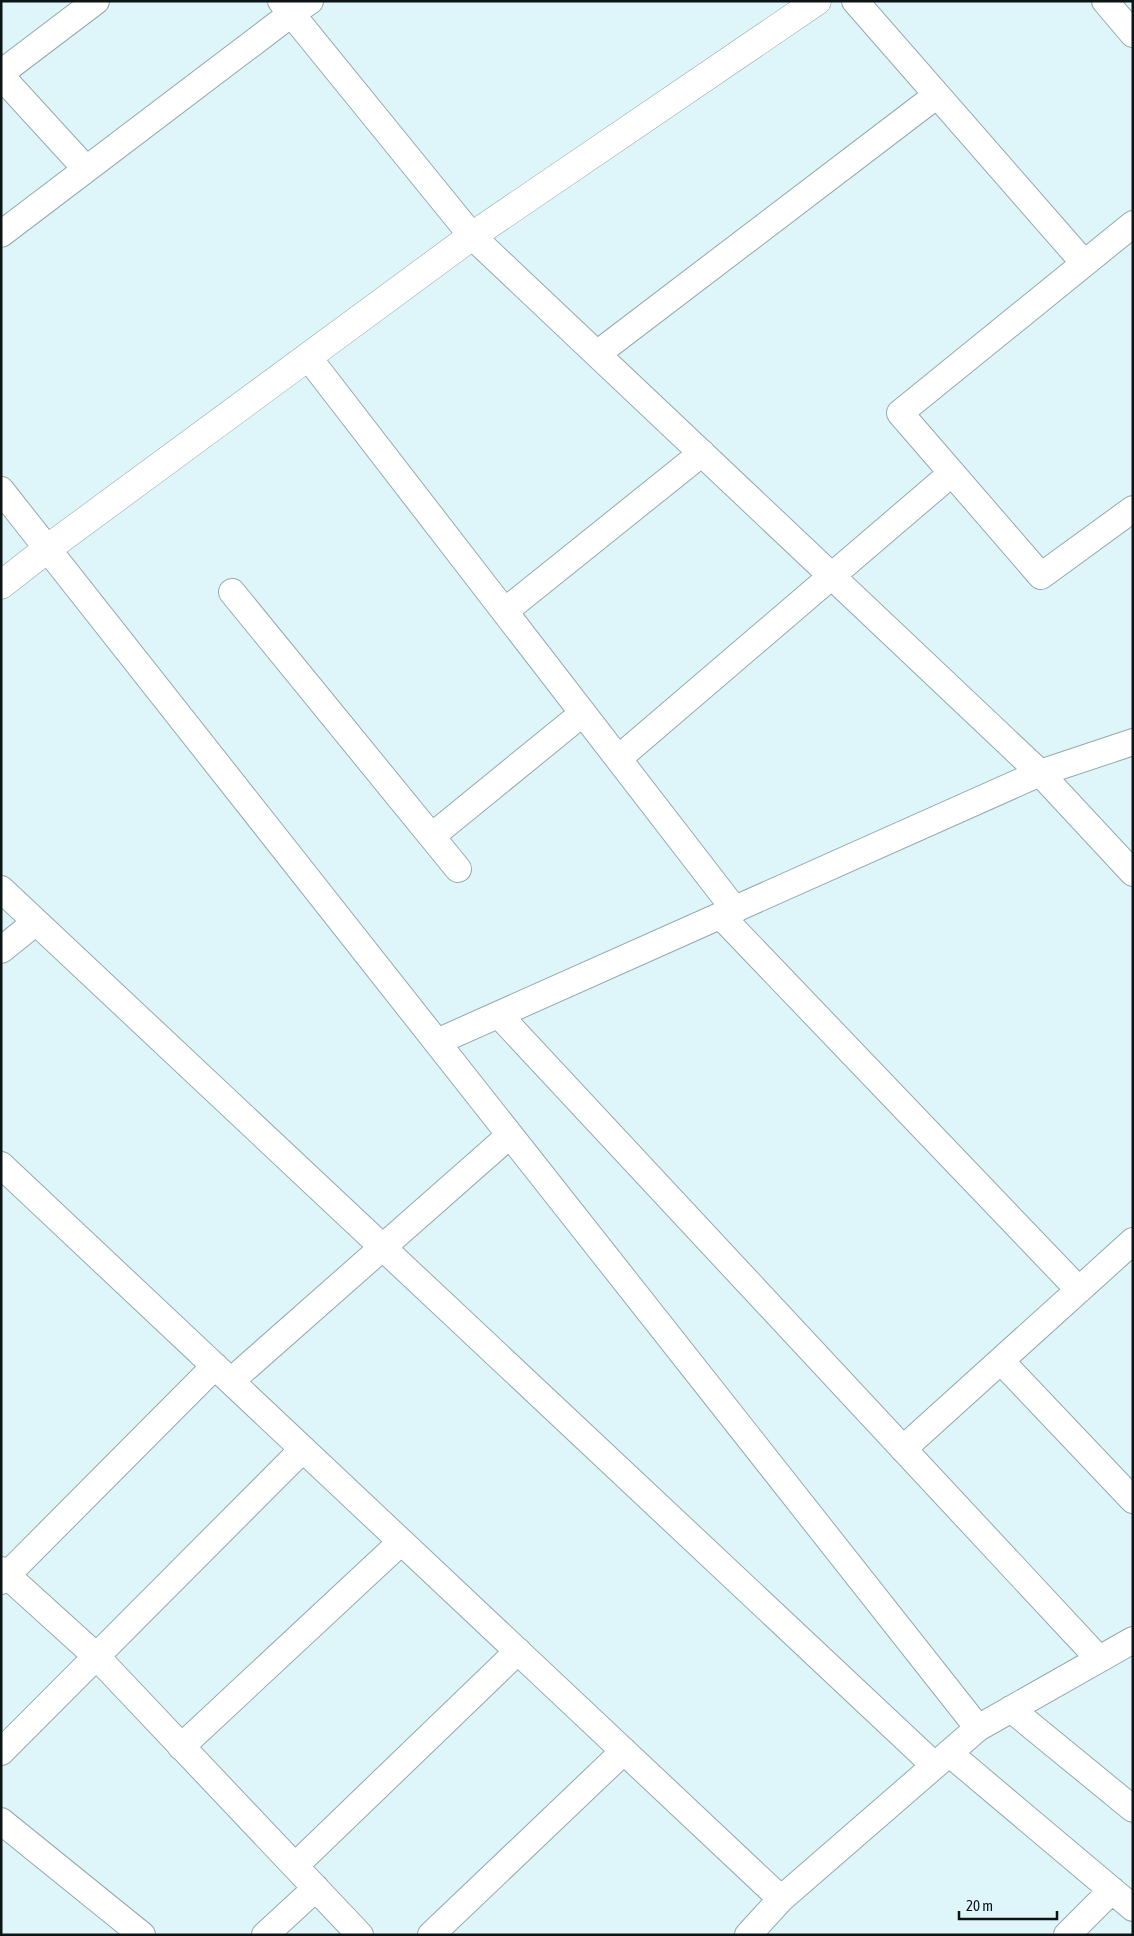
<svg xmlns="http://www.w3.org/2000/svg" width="1134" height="1936" font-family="'Asap Condensed',sans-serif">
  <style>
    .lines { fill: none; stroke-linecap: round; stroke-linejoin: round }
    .street-casing { stroke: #94aaae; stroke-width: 28 }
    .secondary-casing { stroke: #94aaae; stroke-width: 29 }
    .street { stroke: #fff; stroke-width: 26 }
    .secondary { stroke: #fff; stroke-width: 28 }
  </style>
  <rect width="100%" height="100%" fill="#def5fa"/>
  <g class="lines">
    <defs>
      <path id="street" d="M 281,1 L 472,236 L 1040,773 L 1133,873
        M 855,1 L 1084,263
        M 1105,1 L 1133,34
        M 1,73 L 96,1
        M 1,76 L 86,169
        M 1133,224 L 900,413 L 1041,576 L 1133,509
        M 1,234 L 291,14 L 310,1
        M 597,354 L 937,95
        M 308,357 L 735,910
        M 1,490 L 978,1728
        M 232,592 L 458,869
        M 505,611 L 702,453
        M 619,758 L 952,473
        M 432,836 L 583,713
        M 1,889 L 934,1765
        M 721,916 L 1079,1290
        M 1,950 L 36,922
        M 499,1015 L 1099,1659
        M 437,1042 L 1040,773 L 1133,742
        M 1,1165 L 781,1899
        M 1001,1361 L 1133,1500
        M 231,1381 L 510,1135
        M 903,1449 L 1133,1241
        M 1,1570 L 96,1656 L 360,1935
        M 1,1581 L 215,1366
        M 1011,1709 L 1133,1809
        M 181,1747 L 401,1542
        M 1,1752 L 303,1449
        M 949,1753 L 1133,1908
        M 1,1821 L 142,1935
        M 295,1866 L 518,1651
        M 265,1935 L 316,1888
        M 431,1935 L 624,1751
        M 748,1935 L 781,1899 L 978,1728 L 1133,1640
        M 1067,1935 L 1112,1890"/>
      <path id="secondary" d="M 1,585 L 47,549 L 472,236 L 817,1"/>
    </defs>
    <use href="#street" class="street-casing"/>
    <use href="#secondary" class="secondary-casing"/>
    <use href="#street" class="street"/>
    <use href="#secondary" class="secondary"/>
  </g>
  <rect width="1134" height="1936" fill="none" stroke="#0c1416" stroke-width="5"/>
  <path d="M959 1911v8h98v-8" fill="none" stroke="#0c1416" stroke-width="2.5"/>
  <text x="966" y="1911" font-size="15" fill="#0c1416" stroke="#def5fa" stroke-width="4" paint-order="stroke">20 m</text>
</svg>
